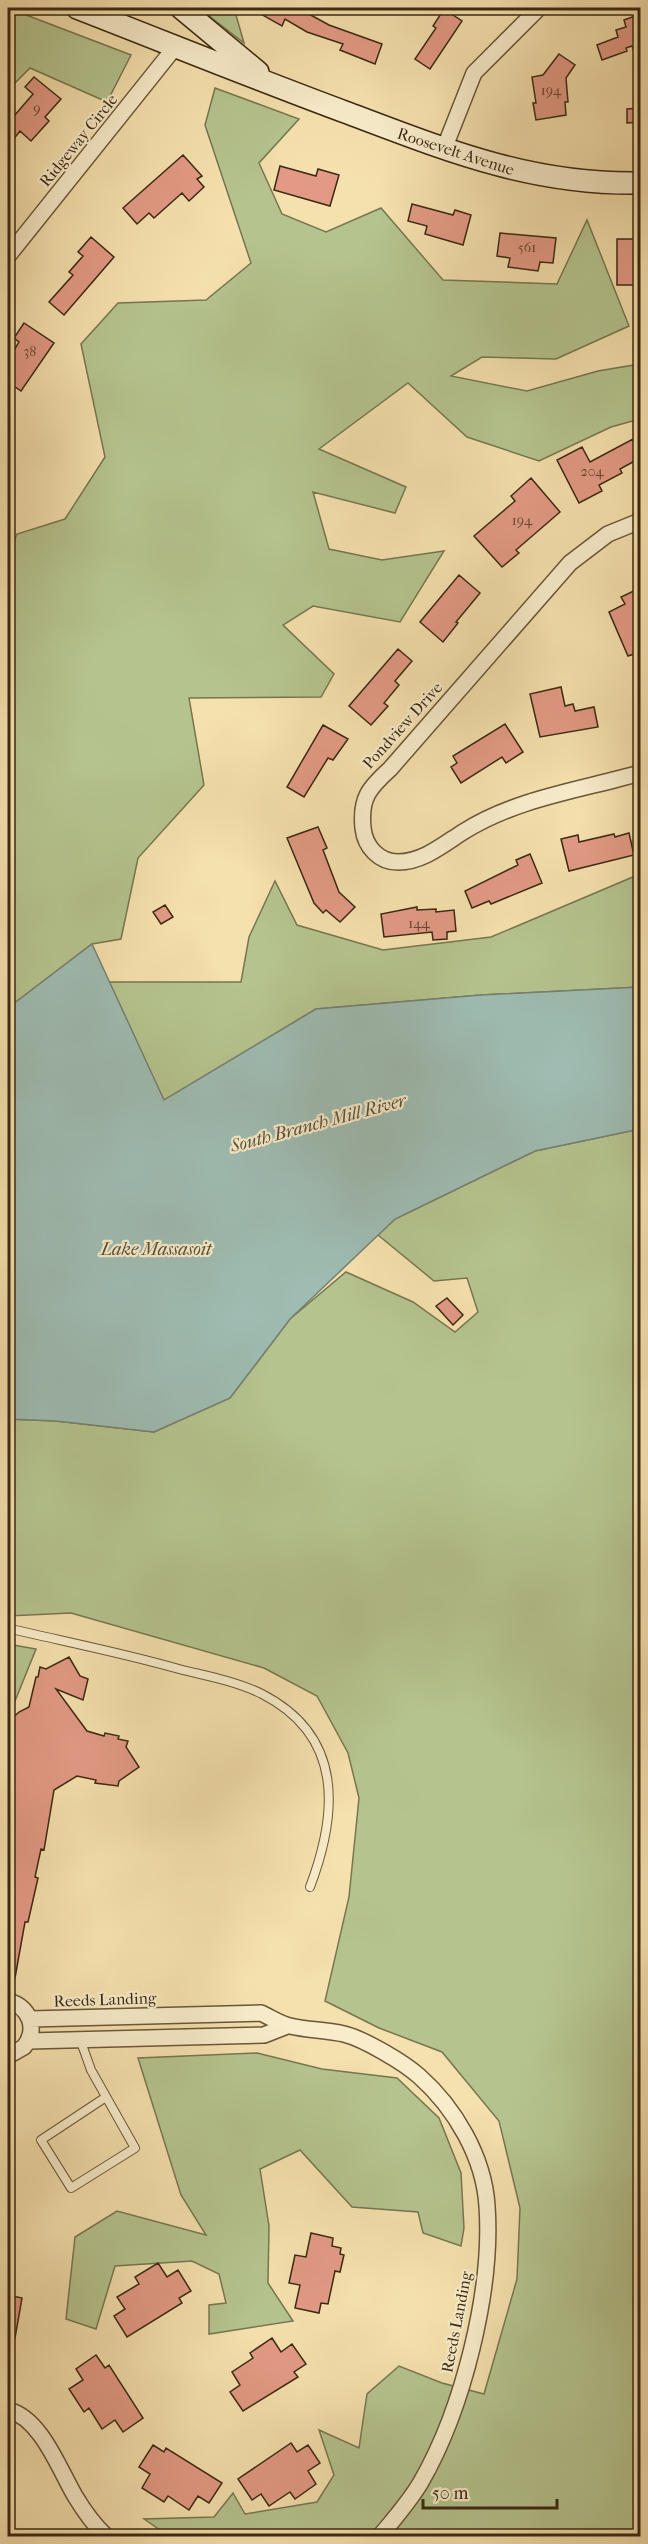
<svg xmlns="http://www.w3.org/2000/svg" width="648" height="2544" font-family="'IM FELL French Canon',serif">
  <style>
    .green { fill: #b5c48f; stroke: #787650; stroke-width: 1.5 }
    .water { fill: #9ebcb2; stroke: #768172; stroke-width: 1.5 }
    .building { fill: #e39a85; stroke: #3b2912; stroke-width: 1.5 }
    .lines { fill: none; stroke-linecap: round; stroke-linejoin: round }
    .service-casing { stroke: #6a5739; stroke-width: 10 }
    .minor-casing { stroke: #6a5739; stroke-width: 18 }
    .secondary-casing { stroke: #3b2912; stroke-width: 24 }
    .service { stroke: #f8ecca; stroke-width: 8 }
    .minor { stroke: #f8ecca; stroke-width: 15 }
    .secondary { stroke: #f8ecca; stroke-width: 21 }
    .labels { text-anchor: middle; stroke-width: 4.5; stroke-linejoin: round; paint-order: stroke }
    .number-label { font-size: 14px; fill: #65452f }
    .street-label { font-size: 16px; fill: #3b2912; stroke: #f8ecca }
    .water-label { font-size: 18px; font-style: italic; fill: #544e3a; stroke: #f8ecca }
  </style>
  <rect width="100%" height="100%" fill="#f5e1ae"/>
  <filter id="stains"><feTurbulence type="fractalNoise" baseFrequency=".00333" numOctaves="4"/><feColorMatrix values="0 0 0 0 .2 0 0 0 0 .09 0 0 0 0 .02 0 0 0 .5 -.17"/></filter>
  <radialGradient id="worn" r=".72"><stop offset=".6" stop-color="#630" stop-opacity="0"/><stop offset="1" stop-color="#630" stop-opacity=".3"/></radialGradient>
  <path class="green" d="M 8,8 L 131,55 L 107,102 L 30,68 L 8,90 Z
    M 199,8 L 234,8 L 244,43 Z
    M 215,88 L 299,119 L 259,163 L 282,214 L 326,232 L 381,208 L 443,280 L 557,284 L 587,220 L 629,326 L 556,359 L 482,357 L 451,376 L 527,391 L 598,371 L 640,364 L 640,419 L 611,427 L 539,461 L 467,437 L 408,383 L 319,449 L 406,487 L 395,513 L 313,492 L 329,549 L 382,560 L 444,551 L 400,622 L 313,606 L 283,625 L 334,674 L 321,697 L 189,698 L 204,785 L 138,858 L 121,939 L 92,944 L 8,1008 L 8,786 L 12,777 L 8,771 L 8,659 L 13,637 L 8,632 L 8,556 L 17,534 L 65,519 L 105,457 L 81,344 L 118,303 L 206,300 L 251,263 L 205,125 Z
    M 640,874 L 640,987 L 481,995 L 316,1009 L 164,1101 L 109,982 L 241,982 L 249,937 L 275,881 L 297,925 L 383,950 L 491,937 Z
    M 640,1129 L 640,1793 L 633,1794 L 640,1811 L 640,2536 L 169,2536 L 144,2519 L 214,2517 L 233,2493 L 245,2514 L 317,2502 L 334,2475 L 319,2430 L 359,2448 L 367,2394 L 399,2366 L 442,2383 L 484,2394 L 517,2279 L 520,2208 L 499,2121 L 442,2052 L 379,2028 L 325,2001 L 349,1897 L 359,1798 L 348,1753 L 317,1696 L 264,1668 L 71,1613 L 8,1616 L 8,1419 L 56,1421 L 154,1432 L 230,1398 L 290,1319 L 346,1272 L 413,1302 L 455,1332 L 478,1312 L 467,1278 L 434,1281 L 378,1235 L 395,1219 L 535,1151 Z
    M 8,1644 L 36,1649 L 15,1701 L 8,1701 Z
    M 257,2053 L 322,2069 L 397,2078 L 439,2118 L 461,2173 L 464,2228 L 461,2246 L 423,2233 L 418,2212 L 352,2207 L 300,2150 L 260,2169 L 269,2226 L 268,2283 L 293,2321 L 209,2334 L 209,2305 L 226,2303 L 219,2274 L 192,2261 L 115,2266 L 96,2329 L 66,2319 L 75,2237 L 117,2211 L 206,2235 L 181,2195 L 138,2058 Z"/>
  <path class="water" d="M 92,944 L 164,1100 L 316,1009 L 481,995 L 640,987 L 640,1129 L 535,1151 L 395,1219 L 290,1319 L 230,1398 L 154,1432 L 56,1421 L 8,1419 L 8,1008 Z"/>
  <path class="building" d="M 250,8 L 298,8 L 329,25 L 382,44 L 375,64 L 340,50 L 343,44 L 307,32 L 285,19 L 282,26 Z
    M 444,9 L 462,21 L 430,69 L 415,59 L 436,28 L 433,26 Z
    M 640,14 L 640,62 L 638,62 L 632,46 L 626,48 L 627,51 L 602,60 L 597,45 L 618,37 L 616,30 L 626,27 L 624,20 Z
    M 559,54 L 575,65 L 566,78 L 568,102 L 565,102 L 566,115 L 536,120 L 533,103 L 536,103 L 532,77 L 543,75 Z
    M 34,77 L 61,99 L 45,117 L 49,121 L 31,141 L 20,131 L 8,146 L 8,123 L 33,94 L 25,87 Z
    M 640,108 L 640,122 L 627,123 L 627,109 Z
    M 183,155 L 202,176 L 197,179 L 204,187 L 189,201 L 182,193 L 154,218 L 149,213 L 137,224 L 123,208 Z
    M 280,166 L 316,176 L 318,169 L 339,175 L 330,206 L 274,190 Z
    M 412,204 L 453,215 L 455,210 L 471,215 L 463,245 L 425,234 L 427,226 L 408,221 Z
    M 500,233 L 556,238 L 553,263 L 540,262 L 538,271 L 508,267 L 510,258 L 497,256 Z
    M 91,237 L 114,257 L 64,315 L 49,302 L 73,275 L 69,272 L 83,256 L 78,252 Z
    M 617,239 L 640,239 L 640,285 L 617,285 Z
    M 24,323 L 54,343 L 21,391 L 8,382 L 8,360 L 19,342 L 14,338 Z
    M 633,439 L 640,453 L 640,458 L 620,469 L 622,473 L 599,485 L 602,491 L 579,503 L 557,460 L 582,447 L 590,462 Z
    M 531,478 L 560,512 L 516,550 L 519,553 L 502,567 L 474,536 L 515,501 L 511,496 Z
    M 459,575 L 480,593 L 456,622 L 458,623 L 443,642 L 420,622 Z
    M 640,588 L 640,652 L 628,656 L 609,612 L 625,604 L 621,597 Z
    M 398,649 L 412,661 L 395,681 L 399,685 L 384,703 L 388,706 L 371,725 L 349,706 Z
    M 561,687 L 565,706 L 573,704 L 575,711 L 594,707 L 598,727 L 540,737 L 530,694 Z
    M 505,724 L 523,752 L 506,763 L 502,757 L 461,783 L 451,767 L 457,763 L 453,756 Z
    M 323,725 L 348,739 L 333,760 L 328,758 L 304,797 L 287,787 Z
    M 318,827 L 327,848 L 323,850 L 339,892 L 355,907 L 340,922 L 326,910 L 323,913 L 314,903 L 287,838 Z
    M 629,833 L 634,855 L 569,871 L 561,839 L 578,835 L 579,842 L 614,834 L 615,837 Z
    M 530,854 L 542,883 L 491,904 L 489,901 L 472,908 L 465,891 L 518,865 L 516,860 Z
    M 165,905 L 173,917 L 161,924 L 153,912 Z
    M 417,907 L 417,910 L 436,909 L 436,912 L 454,910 L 456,931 L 447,932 L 447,939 L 433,940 L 432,932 L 384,937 L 381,914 Z
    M 447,1298 L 463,1315 L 453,1325 L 436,1306 Z
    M 69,1657 L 80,1676 L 88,1679 L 83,1700 L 56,1689 L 87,1731 L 104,1736 L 105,1733 L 119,1736 L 118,1739 L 128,1741 L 126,1747 L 139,1767 L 119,1781 L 118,1786 L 95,1783 L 96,1780 L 77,1776 L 54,1790 L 44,1850 L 41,1849 L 35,1877 L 38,1878 L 28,1922 L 25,1922 L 15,1978 L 8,1978 L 8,1722 L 19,1712 L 29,1707 L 36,1677 L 38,1677 L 40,1667 L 46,1669 Z
    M 311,2233 L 333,2238 L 332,2246 L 341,2248 L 340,2254 L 344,2255 L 340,2272 L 335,2271 L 328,2304 L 321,2303 L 319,2313 L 295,2308 L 300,2285 L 289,2283 L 295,2255 L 306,2257 Z
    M 158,2263 L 167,2277 L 178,2270 L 191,2291 L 179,2298 L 182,2303 L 127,2337 L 114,2316 L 125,2309 L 117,2297 L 139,2284 L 135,2277 Z
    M 8,2295 L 22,2298 L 15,2338 L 8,2337 Z
    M 272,2338 L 281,2352 L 292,2344 L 306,2364 L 294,2372 L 298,2377 L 243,2411 L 230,2392 L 240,2385 L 232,2372 L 253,2358 L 250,2353 Z
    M 96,2355 L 105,2368 L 109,2365 L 143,2418 L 123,2432 L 115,2420 L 102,2429 L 89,2408 L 84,2412 L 69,2389 L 83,2380 L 76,2369 Z
    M 291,2443 L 297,2452 L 308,2445 L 320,2463 L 308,2471 L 316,2484 L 295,2499 L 290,2492 L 269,2506 L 261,2494 L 252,2500 L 238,2479 Z
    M 153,2445 L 164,2452 L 166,2448 L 222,2483 L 209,2503 L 198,2496 L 189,2510 L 168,2496 L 164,2502 L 142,2488 L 150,2474 L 139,2467 Z"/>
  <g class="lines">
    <defs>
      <path id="service" d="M 11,1629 C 67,1642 123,1653 179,1669 C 206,1676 236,1681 262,1694 C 344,1736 338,1813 310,1887
        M 80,2039 L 91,2070 L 135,2148 L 71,2188 L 41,2140 L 106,2097"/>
      <path id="minor" d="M 444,149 L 474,73 L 539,8
        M 8,256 L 176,46
        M 640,521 L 608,534 L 570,563 L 390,769 C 369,788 360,798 363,828 C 365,847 379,862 398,862 C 423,862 444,844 463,832 C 517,798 581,790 640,773
        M 8,2001 C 30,2007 38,2029 24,2047 L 8,2056
        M 30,2019 L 261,2013 C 270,2017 280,2024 290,2026 C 307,2030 326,2030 344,2034 C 364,2039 403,2062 419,2076 C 455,2108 484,2157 487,2206 C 493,2290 463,2409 421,2482 C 410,2501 394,2519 380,2536
        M 29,2041 L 264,2035 L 287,2026
        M 8,2410 C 41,2418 59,2469 75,2496 C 84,2511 94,2525 106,2536"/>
      <path id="secondary" d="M 77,8 C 167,43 256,79 345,112 C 446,150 531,185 640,183
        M 181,8 L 258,72"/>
    </defs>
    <use href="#service" class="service-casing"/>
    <use href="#minor" class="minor-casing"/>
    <use href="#secondary" class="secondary-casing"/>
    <use href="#service" class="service"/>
    <use href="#minor" class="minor"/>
    <use href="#secondary" class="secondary"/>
  </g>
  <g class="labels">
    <g class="number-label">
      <text x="551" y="95">194</text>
      <text x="37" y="113">9</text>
      <text x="527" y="252">561</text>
      <text x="30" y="356">38</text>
      <text x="592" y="476">204</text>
      <text x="522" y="525">194</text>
      <text x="419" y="928">144</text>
    </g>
    <g class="street-label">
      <text transform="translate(78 140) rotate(-51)" y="6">Ridgeway Circle</text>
      <text transform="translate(456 151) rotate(18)" y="6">Roosevelt Avenue</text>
      <text transform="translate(402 725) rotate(-48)" y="6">Pondview Drive</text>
      <text transform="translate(105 1999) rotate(-2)" y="6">Reeds Landing</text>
      <text transform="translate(456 2322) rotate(-79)" y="6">Reeds Landing</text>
    </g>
    <g class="water-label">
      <text transform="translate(318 1123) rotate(-15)" y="6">South Branch Mill River</text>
      <text x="156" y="1255">Lake Massasoit</text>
    </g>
  </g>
  <rect width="648" height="2544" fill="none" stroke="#f5e1ae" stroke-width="30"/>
  <rect x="9" y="9" width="630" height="2526" fill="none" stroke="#3b2912" stroke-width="3"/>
  <rect x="15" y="15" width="618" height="2514" fill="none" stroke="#3b2912" stroke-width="1.5"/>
  <path d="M423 2499v9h134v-9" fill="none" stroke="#3b2912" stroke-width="3"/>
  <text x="432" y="2499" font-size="18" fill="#3b2912" stroke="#f8ecca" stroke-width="4.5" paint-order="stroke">50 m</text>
  <rect width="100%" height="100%" filter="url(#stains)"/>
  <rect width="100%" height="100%" fill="url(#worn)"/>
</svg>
